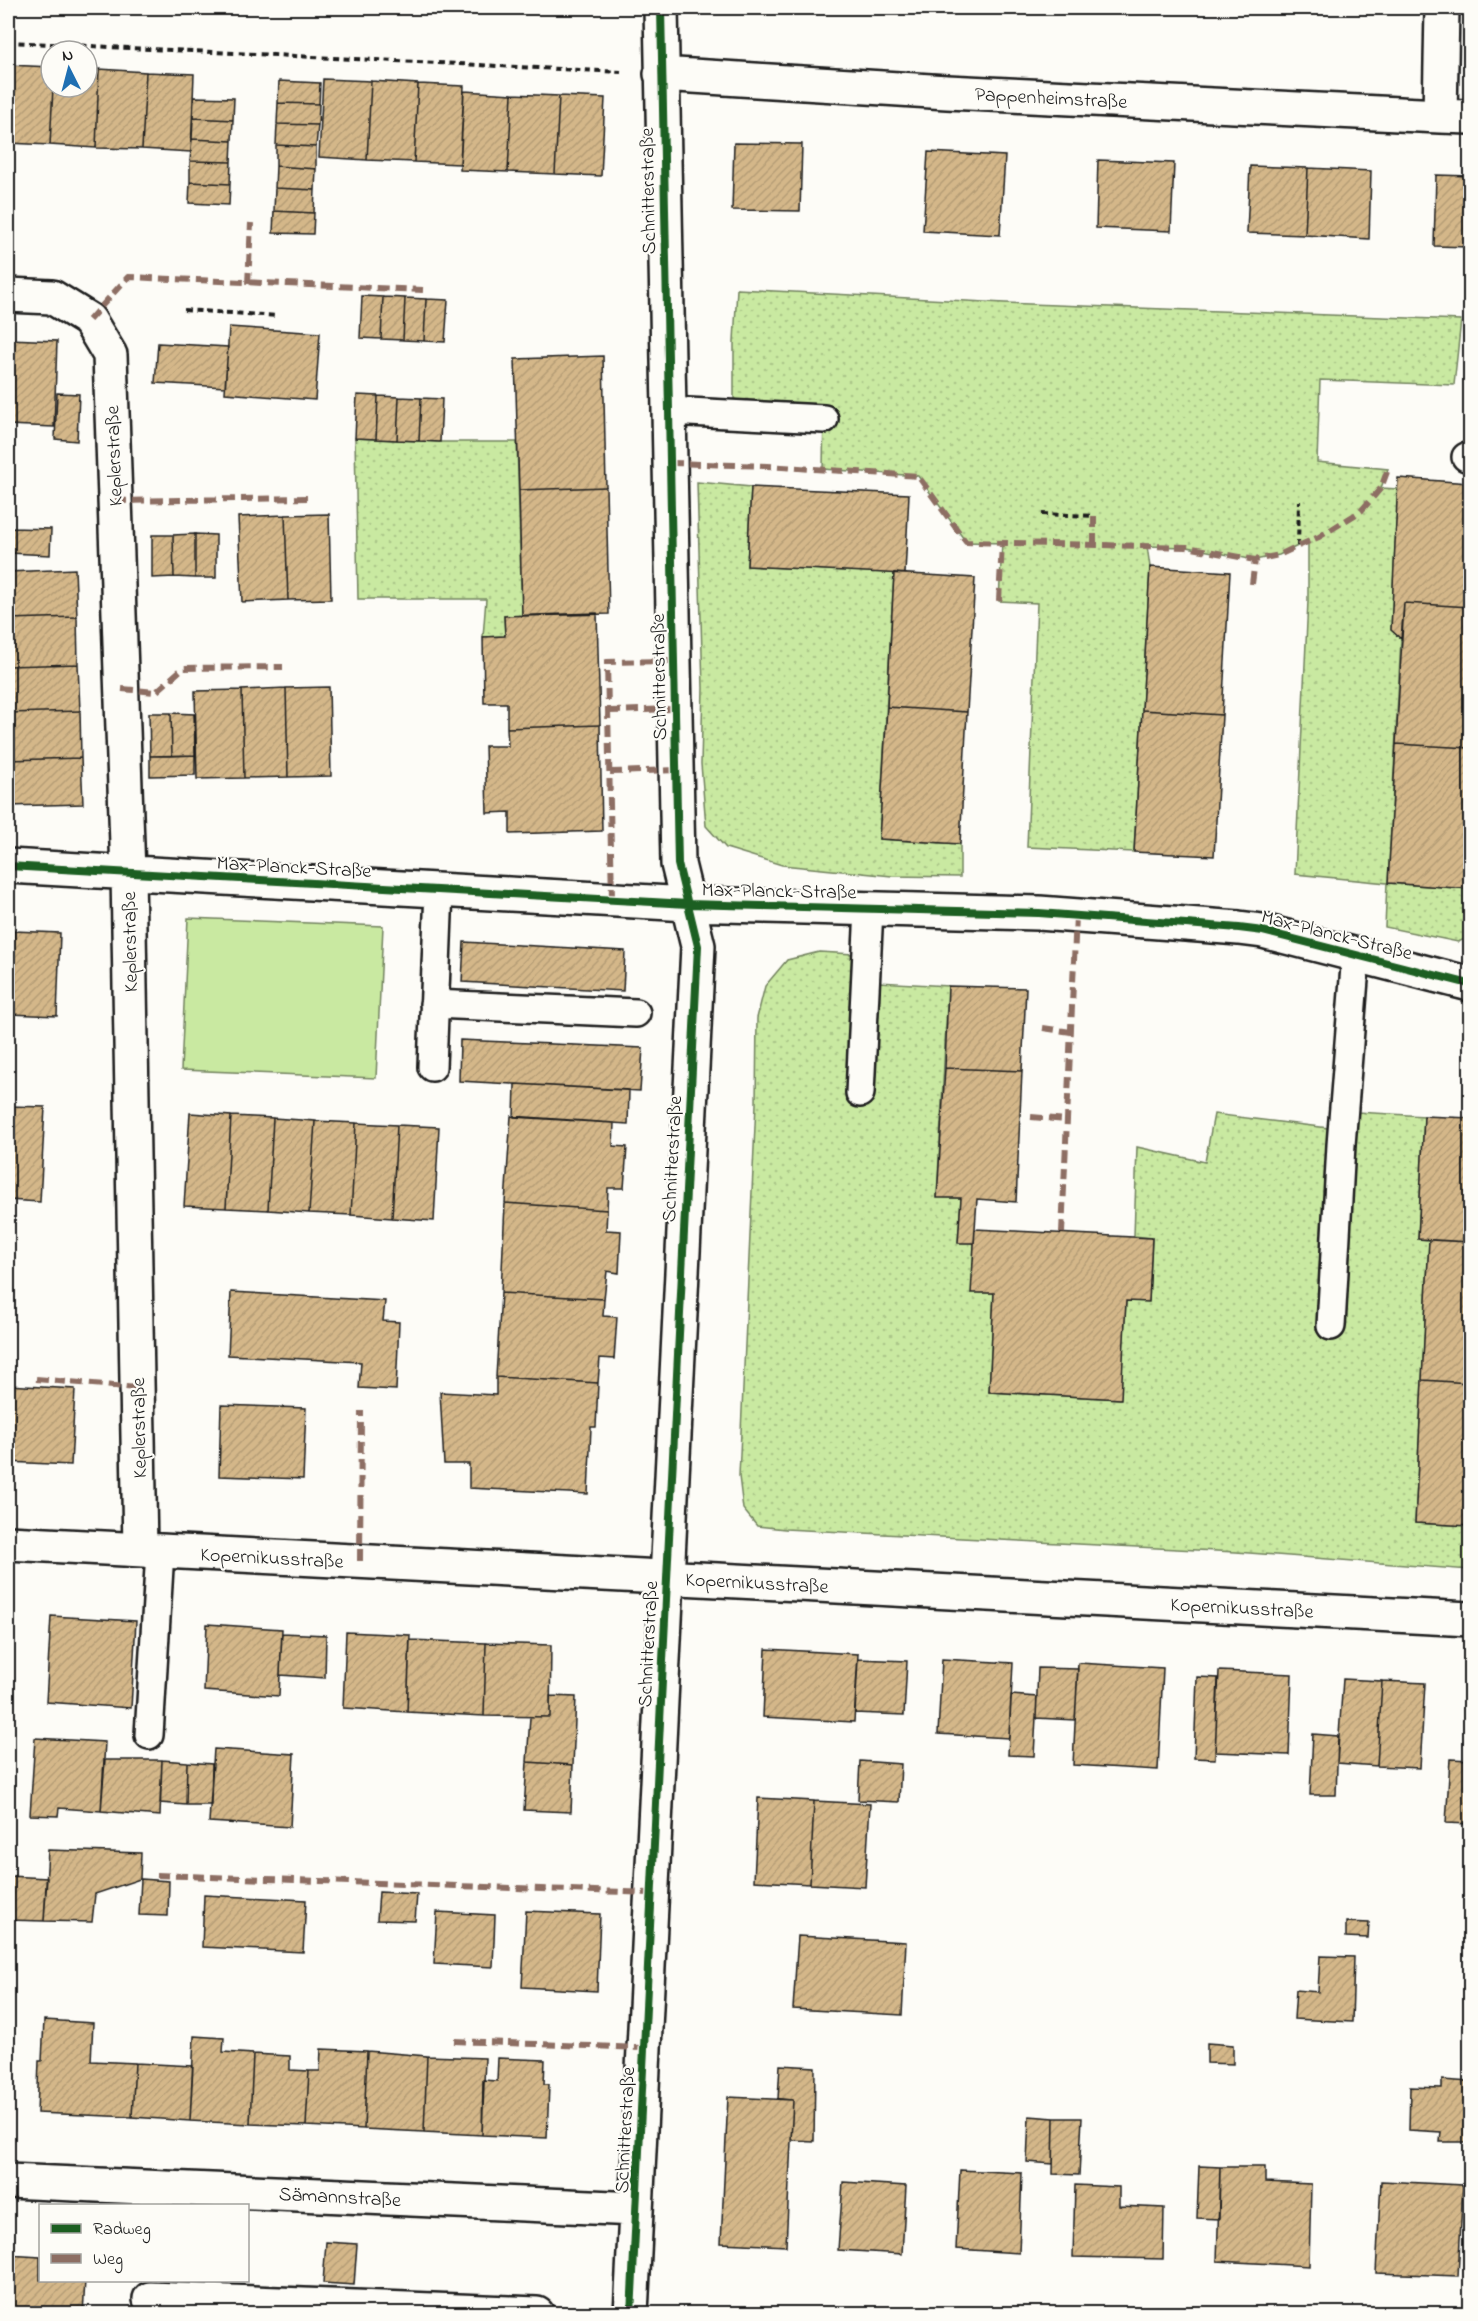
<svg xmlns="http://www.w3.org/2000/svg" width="1478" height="2321" font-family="'Indie Flower',sans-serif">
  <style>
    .grass { fill: url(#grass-dots); stroke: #72825e; stroke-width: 1.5 }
    .park { fill: #c9e9a1; stroke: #72825e; stroke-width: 1.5 }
    .building { fill: url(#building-hatch); stroke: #1c1c1c; stroke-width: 1.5 }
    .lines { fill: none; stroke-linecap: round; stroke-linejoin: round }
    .service-casing { stroke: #1c1c1c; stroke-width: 32 }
    .minor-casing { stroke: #1c1c1c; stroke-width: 38 }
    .path { stroke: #1c1c1c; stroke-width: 4; stroke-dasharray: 6 4.5; stroke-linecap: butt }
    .service { stroke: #fdfcf7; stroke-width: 27 }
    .minor { stroke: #fdfcf7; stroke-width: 33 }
    .quiet { stroke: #8d6e63; stroke-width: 6; stroke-dasharray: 12 6; stroke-linecap: butt }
    .cycleway-casing { stroke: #fdfcf7; stroke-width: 11 }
    .cycleway { stroke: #1b5e20; stroke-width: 8 }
    .labels { text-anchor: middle; stroke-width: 4.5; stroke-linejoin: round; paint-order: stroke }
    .street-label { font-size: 20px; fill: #1c1c1c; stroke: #fdfcf7 }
  </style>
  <defs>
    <pattern id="grass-dots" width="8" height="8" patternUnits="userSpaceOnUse" patternTransform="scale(1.5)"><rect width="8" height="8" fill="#c9e9a1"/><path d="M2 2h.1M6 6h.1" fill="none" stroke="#acc78a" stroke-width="1.8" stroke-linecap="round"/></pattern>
    <pattern id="building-hatch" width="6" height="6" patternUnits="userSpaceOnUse" patternTransform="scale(1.5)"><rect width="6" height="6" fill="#d4b789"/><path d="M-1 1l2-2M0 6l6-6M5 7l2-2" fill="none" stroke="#b59d76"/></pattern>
  </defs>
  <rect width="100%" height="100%" fill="#fdfcf7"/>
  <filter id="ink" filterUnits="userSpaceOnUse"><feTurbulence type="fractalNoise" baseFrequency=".0167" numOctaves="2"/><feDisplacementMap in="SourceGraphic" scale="12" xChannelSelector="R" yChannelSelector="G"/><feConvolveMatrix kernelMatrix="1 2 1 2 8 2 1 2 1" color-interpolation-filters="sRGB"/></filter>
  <g filter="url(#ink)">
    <path class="grass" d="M 737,289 L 1005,303 L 1461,320 L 1454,385 L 1320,380 L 1317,462 L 1388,469 L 1381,488 L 1398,489 L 1391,630 L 1401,639 L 1388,883 L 1469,889 L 1470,881 L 1470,937 L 1458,942 L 1385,927 L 1387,883 L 1295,874 L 1308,601 L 1308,541 L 1279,555 L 1255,560 L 1187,547 L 1147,546 L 1150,567 L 1134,852 L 1027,847 L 1037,603 L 999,601 L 1002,543 L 966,542 L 918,476 L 823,469 L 824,408 L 734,403 L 734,341 Z
      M 355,438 L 440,442 L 517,442 L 522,616 L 504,616 L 505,636 L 483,637 L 486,599 L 358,599 Z
      M 697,482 L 751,487 L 747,566 L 894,573 L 879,839 L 960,844 L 960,877 L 892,876 L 782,865 L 726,848 L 706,826 L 701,764 L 703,688 Z
      M 819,952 L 853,954 L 847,1093 L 874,1094 L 879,982 L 948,986 L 937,1197 L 961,1198 L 958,1242 L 974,1243 L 972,1292 L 994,1293 L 989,1392 L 1120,1399 L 1126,1301 L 1149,1301 L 1152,1238 L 1134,1236 L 1137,1147 L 1205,1162 L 1214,1114 L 1328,1128 L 1317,1326 L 1343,1327 L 1357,1112 L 1424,1116 L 1418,1239 L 1429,1240 L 1415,1523 L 1470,1526 L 1470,1570 L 1236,1552 L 785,1529 L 757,1526 L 743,1509 L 739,1476 L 756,1104 L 757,1018 L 765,986 L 787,960 Z"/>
    <path class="park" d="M 188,918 L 383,926 L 376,1078 L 181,1070 Z"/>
    <path class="building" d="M 8,65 L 51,67 L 51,87 L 53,87 L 50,145 L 8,143 Z
      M 87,69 L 99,69 L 96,148 L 50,145 L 53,87 L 87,87 Z
      M 99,69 L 146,72 L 142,149 L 96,148 Z
      M 146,72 L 194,74 L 191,152 L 142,149 Z
      M 323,79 L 371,81 L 367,160 L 319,157 Z
      M 279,81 L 320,83 L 319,104 L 278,103 Z
      M 371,81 L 418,84 L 414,162 L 367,160 Z
      M 418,84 L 464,86 L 460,164 L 414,162 Z
      M 464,91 L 512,94 L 508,172 L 460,170 Z
      M 512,94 L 559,96 L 555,174 L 508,172 Z
      M 559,96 L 605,98 L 601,176 L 555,174 Z
      M 194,97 L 234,98 L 233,120 L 193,118 Z
      M 278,103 L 319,104 L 318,125 L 277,124 Z
      M 193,118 L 233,120 L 232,141 L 192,139 Z
      M 277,124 L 318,125 L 316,147 L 276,145 Z
      M 192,139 L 232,141 L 231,162 L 190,161 Z
      M 734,143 L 802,144 L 800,211 L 732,210 Z
      M 276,145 L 316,147 L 316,169 L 276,166 Z
      M 928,152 L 1005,156 L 1000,235 L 923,231 Z
      M 1098,160 L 1174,163 L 1171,231 L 1096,228 Z
      M 190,161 L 231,162 L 230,184 L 190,182 Z
      M 276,166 L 316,169 L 315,190 L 275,188 Z
      M 1250,166 L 1308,168 L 1305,235 L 1247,233 Z
      M 1308,168 L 1371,171 L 1369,239 L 1305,235 Z
      M 1436,175 L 1470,176 L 1470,247 L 1434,246 Z
      M 190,182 L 230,184 L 229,205 L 189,203 Z
      M 275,188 L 315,190 L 314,213 L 274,211 Z
      M 274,211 L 314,213 L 313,234 L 273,233 Z
      M 362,296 L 383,297 L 381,339 L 360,338 Z
      M 383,297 L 405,298 L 403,340 L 381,339 Z
      M 405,298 L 426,299 L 424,341 L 403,340 Z
      M 426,299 L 448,300 L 445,342 L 424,341 Z
      M 229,327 L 320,333 L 315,400 L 225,393 Z
      M 9,339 L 57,341 L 54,427 L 8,425 Z
      M 158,343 L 228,347 L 225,387 L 155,383 Z
      M 603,356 L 606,487 L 519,490 L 515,359 Z
      M 57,393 L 79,394 L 77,441 L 55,439 Z
      M 357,395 L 378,396 L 376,439 L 355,438 Z
      M 378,396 L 399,397 L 397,440 L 376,439 Z
      M 399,397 L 421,398 L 419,441 L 397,440 Z
      M 421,398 L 442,399 L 440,442 L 419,441 Z
      M 1398,478 L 1470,483 L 1470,607 L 1404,603 L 1401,639 L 1391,630 Z
      M 606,487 L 609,614 L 522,616 L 519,490 Z
      M 751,487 L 909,494 L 905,574 L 747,566 Z
      M 329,514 L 331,599 L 288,600 L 285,515 Z
      M 285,515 L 288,600 L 242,602 L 238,517 Z
      M 8,528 L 11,528 L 10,548 L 8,548 Z
      M 11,528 L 51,529 L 50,555 L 9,553 Z
      M 195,534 L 216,535 L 216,578 L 195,578 Z
      M 195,534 L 195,578 L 174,577 L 173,535 Z
      M 152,535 L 173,535 L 174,577 L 152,578 Z
      M 1150,567 L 1230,572 L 1222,715 L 1142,710 Z
      M 75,569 L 77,617 L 8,619 L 8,572 Z
      M 894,573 L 975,578 L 967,712 L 887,707 Z
      M 1404,603 L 1470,607 L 1470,748 L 1396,744 Z
      M 597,613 L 600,725 L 507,728 L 507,703 L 484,703 L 483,637 L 505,636 L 504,616 Z
      M 77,617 L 78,664 L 8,666 L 8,619 Z
      M 78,664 L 80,711 L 8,713 L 8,666 Z
      M 329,687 L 331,776 L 288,777 L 286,688 Z
      M 286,688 L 288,777 L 244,778 L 242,690 Z
      M 242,690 L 244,778 L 197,779 L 195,691 Z
      M 887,707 L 967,712 L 960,844 L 879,839 Z
      M 1142,710 L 1222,715 L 1214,856 L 1134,852 Z
      M 80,711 L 81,758 L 8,760 L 8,713 Z
      M 149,713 L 171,713 L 172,756 L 150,756 Z
      M 171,713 L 194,714 L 195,755 L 172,756 Z
      M 600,725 L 602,831 L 510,834 L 510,812 L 487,813 L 485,746 L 508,746 L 507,728 Z
      M 1396,744 L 1470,748 L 1470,889 L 1388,883 Z
      M 195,755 L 195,775 L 150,776 L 150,756 Z
      M 81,758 L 83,804 L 8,806 L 8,760 Z
      M 8,931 L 14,931 L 10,1014 L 8,1014 Z
      M 14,931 L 60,933 L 57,1016 L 10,1014 Z
      M 464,942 L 625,951 L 623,991 L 462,982 Z
      M 948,986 L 1026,988 L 1022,1071 L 945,1068 Z
      M 460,1040 L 643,1048 L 640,1091 L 459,1081 Z
      M 945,1068 L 1022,1071 L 1016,1202 L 977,1199 L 974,1243 L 958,1243 L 961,1198 L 937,1198 Z
      M 515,1084 L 629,1090 L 628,1124 L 514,1117 Z
      M 8,1106 L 45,1107 L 40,1202 L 8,1200 Z
      M 190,1113 L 231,1116 L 226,1208 L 184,1206 Z
      M 231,1116 L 273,1118 L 268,1210 L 226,1208 Z
      M 511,1116 L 614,1123 L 613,1146 L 627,1147 L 624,1188 L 608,1188 L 607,1210 L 505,1203 Z
      M 1424,1116 L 1470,1118 L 1470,1242 L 1418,1239 Z
      M 273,1118 L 315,1121 L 309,1213 L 268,1210 Z
      M 315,1121 L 356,1123 L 351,1215 L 309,1213 Z
      M 356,1123 L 397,1125 L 392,1218 L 351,1215 Z
      M 397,1125 L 439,1127 L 434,1221 L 392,1218 Z
      M 505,1203 L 607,1210 L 606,1230 L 621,1231 L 619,1273 L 607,1271 L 604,1299 L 501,1293 Z
      M 975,1229 L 1152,1238 L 1149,1302 L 1126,1301 L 1121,1399 L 989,1392 L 994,1293 L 971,1293 Z
      M 1429,1240 L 1470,1242 L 1470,1383 L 1422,1380 Z
      M 231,1292 L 385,1301 L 383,1321 L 399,1322 L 396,1390 L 359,1388 L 361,1362 L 228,1355 Z
      M 501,1293 L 604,1299 L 603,1316 L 617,1317 L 614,1359 L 600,1358 L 598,1383 L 496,1377 Z
      M 8,1320 L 10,1320 L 8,1357 Z
      M 496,1377 L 598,1383 L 596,1427 L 591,1427 L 588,1494 L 469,1488 L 469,1464 L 444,1464 L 440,1392 L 496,1395 Z
      M 1422,1380 L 1470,1383 L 1470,1526 L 1415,1523 Z
      M 8,1385 L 75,1389 L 71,1465 L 8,1462 Z
      M 221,1405 L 306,1408 L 303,1479 L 219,1476 Z
      M 51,1616 L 136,1621 L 131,1708 L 46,1702 Z
      M 207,1624 L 282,1629 L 279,1696 L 204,1691 Z
      M 346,1632 L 410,1635 L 407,1712 L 343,1708 Z
      M 282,1633 L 326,1635 L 325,1678 L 280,1675 Z
      M 410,1640 L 486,1643 L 484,1716 L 407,1712 Z
      M 486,1643 L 551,1645 L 550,1717 L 484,1716 Z
      M 766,1649 L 858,1654 L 854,1722 L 763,1717 Z
      M 858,1659 L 907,1661 L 904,1715 L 855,1713 Z
      M 942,1659 L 1013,1663 L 1009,1738 L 938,1734 Z
      M 1078,1663 L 1163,1668 L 1158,1770 L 1073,1765 Z
      M 1038,1668 L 1078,1669 L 1075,1720 L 1036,1718 Z
      M 1219,1671 L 1292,1674 L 1289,1755 L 1215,1752 Z
      M 1197,1677 L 1218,1678 L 1215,1759 L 1194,1758 Z
      M 1343,1679 L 1382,1681 L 1377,1766 L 1337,1763 Z
      M 1382,1681 L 1425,1683 L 1420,1768 L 1377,1766 Z
      M 1011,1695 L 1037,1697 L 1034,1756 L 1008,1755 Z
      M 550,1696 L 576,1697 L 573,1765 L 527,1762 L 530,1717 L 550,1717 Z
      M 1313,1734 L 1338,1736 L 1336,1795 L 1310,1795 Z
      M 35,1738 L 105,1742 L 101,1811 L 59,1808 L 58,1816 L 30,1815 Z
      M 214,1749 L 294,1754 L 290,1827 L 209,1822 Z
      M 1450,1759 L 1470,1760 L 1470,1824 L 1446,1823 Z
      M 105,1760 L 162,1760 L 160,1816 L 101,1811 Z
      M 162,1760 L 187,1762 L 186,1805 L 160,1803 Z
      M 860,1761 L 901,1764 L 899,1802 L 858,1800 Z
      M 187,1762 L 212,1764 L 211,1805 L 186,1805 Z
      M 527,1762 L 573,1765 L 571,1812 L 524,1810 Z
      M 758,1798 L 814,1801 L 810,1884 L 754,1881 Z
      M 814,1801 L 870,1804 L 865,1887 L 810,1884 Z
      M 48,1850 L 141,1853 L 140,1879 L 95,1894 L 92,1922 L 44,1921 Z
      M 8,1876 L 47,1878 L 44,1921 L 8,1920 Z
      M 141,1879 L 169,1881 L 168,1916 L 139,1915 Z
      M 379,1892 L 417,1894 L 415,1921 L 377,1920 Z
      M 204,1895 L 306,1900 L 303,1952 L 202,1947 Z
      M 526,1911 L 600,1914 L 597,1991 L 522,1987 Z
      M 437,1912 L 495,1915 L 493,1967 L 434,1964 Z
      M 1346,1922 L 1369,1923 L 1368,1938 L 1346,1937 Z
      M 798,1936 L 906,1942 L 902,2015 L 793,2009 Z
      M 1320,1956 L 1354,1957 L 1352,2022 L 1294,2019 L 1296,1990 L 1318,1992 Z
      M 44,2020 L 93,2023 L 91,2061 L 135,2063 L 132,2117 L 37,2113 L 39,2061 L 42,2061 Z
      M 194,2036 L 224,2038 L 223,2052 L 253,2054 L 250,2124 L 190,2121 Z
      M 1207,2043 L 1233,2045 L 1233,2064 L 1207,2063 Z
      M 321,2049 L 367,2051 L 364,2129 L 306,2126 L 309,2071 L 320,2071 Z
      M 367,2051 L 427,2056 L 424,2132 L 364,2129 Z
      M 253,2054 L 290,2056 L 290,2070 L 309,2071 L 306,2126 L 250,2124 Z
      M 427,2056 L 485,2058 L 482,2135 L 424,2132 Z
      M 498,2058 L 545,2060 L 544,2084 L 549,2084 L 547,2138 L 482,2135 L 483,2080 L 497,2081 Z
      M 135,2063 L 193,2066 L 190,2121 L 132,2117 Z
      M 780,2065 L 815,2067 L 814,2141 L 791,2140 L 793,2100 L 778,2099 Z
      M 1442,2080 L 1470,2082 L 1470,2142 L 1440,2142 L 1441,2132 L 1409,2130 L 1410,2087 L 1442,2088 Z
      M 728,2097 L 793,2100 L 786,2246 L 721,2243 Z
      M 1029,2116 L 1054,2118 L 1053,2164 L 1027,2162 Z
      M 1054,2118 L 1082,2118 L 1079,2175 L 1053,2174 Z
      M 1199,2166 L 1220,2167 L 1219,2219 L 1197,2218 Z
      M 1220,2167 L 1265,2167 L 1265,2182 L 1311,2184 L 1309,2266 L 1217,2261 Z
      M 960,2170 L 1022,2173 L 1019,2253 L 956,2249 Z
      M 1381,2181 L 1463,2185 L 1458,2276 L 1376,2273 Z
      M 843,2182 L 906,2186 L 902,2254 L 838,2250 Z
      M 1075,2185 L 1119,2187 L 1119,2206 L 1164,2208 L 1163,2259 L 1073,2257 Z
      M 326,2242 L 357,2244 L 354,2285 L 323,2283 Z
      M 8,2255 L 40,2257 L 40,2280 L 85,2280 L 83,2314 L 8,2314 Z"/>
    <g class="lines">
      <defs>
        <path id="service" d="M 669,411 L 824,419
          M 1466,457 L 1470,457
          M 434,1004 L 636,1013
          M 432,1067 L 439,890
          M 860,1093 L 869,909
          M 1331,1326 L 1341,1145 L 1356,954
          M 149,1735 L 160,1551"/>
        <path id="minor" d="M 1442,8 L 1440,116 L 1470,117
          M 661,74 L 947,92 L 1440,116
          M 8,295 L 52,297 L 89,320 L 110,355 L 128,873 L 140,1550
          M 8,866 L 688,904 L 1039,913 L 1239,928 L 1263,931 L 1470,984
          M 8,1543 L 1470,1619
          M 8,2181 L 636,2209
          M 150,2299 L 537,2314
          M 631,2314 L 698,946 L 678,864 L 661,8"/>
      </defs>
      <use href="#service" class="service-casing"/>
      <use href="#minor" class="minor-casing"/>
      <path class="path" d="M 8,42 L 621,72
        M 184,310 L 278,316
        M 1042,514 L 1094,516
        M 1298,546 L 1299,501"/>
      <use href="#service" class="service"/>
      <use href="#minor" class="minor"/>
      <path class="quiet" d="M 248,284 L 251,223
        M 89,320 L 128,277 L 423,290
        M 670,463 L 768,466 L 918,476 L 966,542 L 1187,547 L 1255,560 L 1279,555 L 1298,546 L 1319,537 L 1361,511 L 1381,488 L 1388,469
        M 115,501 L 307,498
        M 1094,546 L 1094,516
        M 1252,584 L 1255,560
        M 999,601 L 1002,543
        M 122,689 L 156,692 L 183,668 L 283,667
        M 609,711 L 675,709
        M 610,772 L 677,770
        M 612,899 L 607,662 L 674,661
        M 1043,1028 L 1071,1032
        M 1031,1117 L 1067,1120
        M 1062,1233 L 1076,915
        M 36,1379 L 137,1388
        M 360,1561 L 361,1411
        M 157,1875 L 651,1893
        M 454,2041 L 644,2048"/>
      <defs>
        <path id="cycleway" d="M 8,866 L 688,904 L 1039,913 L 1239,928 L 1263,931 L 1470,984
          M 631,2314 L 698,946 L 678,864 L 661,8"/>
      </defs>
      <use href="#cycleway" class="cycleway-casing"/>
      <use href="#cycleway" class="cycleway"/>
    </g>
  </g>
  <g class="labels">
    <g class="street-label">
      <text transform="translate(1051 97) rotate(3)" y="7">Pappenheimstraße</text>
      <text transform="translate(647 191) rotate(-91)" y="7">Schnitterstraße</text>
      <text transform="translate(113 456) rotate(-92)" y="7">Keplerstraße</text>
      <text transform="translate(658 677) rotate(-91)" y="7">Schnitterstraße</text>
      <text transform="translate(294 866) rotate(3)" y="7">Max-Planck-Straße</text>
      <text transform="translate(779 890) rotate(1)" y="7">Max-Planck-Straße</text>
      <text transform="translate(1337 934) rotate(14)" y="7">Max-Planck-Straße</text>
      <text transform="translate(129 942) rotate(-91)" y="7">Keplerstraße</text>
      <text transform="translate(671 1159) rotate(-87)" y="7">Schnitterstraße</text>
      <text transform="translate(138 1428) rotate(-91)" y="7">Keplerstraße</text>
      <text transform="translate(272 1557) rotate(3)" y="7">Kopernikusstraße</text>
      <text transform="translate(757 1582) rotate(3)" y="7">Kopernikusstraße</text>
      <text transform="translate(1242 1607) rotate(3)" y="7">Kopernikusstraße</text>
      <text transform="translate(647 1644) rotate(-87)" y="7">Schnitterstraße</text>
      <text transform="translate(624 2130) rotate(-87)" y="7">Schnitterstraße</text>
      <text transform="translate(340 2196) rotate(3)" y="7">Sämannstraße</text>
    </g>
  </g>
  <rect width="1478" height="2321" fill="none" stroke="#fdfcf7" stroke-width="30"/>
  <rect x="15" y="15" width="1448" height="2291" fill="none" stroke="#1c1c1c" stroke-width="2" filter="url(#ink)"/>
  <rect x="39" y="2204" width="210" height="78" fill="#fdfcf7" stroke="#a3a29f" stroke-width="1.5"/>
  <rect x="51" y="2224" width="30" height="9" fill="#1b5e20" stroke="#a3a29f" stroke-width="1.5"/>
  <text x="93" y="2234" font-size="18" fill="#1c1c1c">Radweg</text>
  <rect x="51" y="2254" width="30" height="9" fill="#8d6e63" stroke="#a3a29f" stroke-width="1.5"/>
  <text x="93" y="2264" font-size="18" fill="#1c1c1c">Weg</text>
  <g transform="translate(69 69) rotate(354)"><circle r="28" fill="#fdfcf7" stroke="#a3a29f" stroke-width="1.5"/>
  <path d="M0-4.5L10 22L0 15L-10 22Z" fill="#1f6fb2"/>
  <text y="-9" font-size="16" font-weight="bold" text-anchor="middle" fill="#1c1c1c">N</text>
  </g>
</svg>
